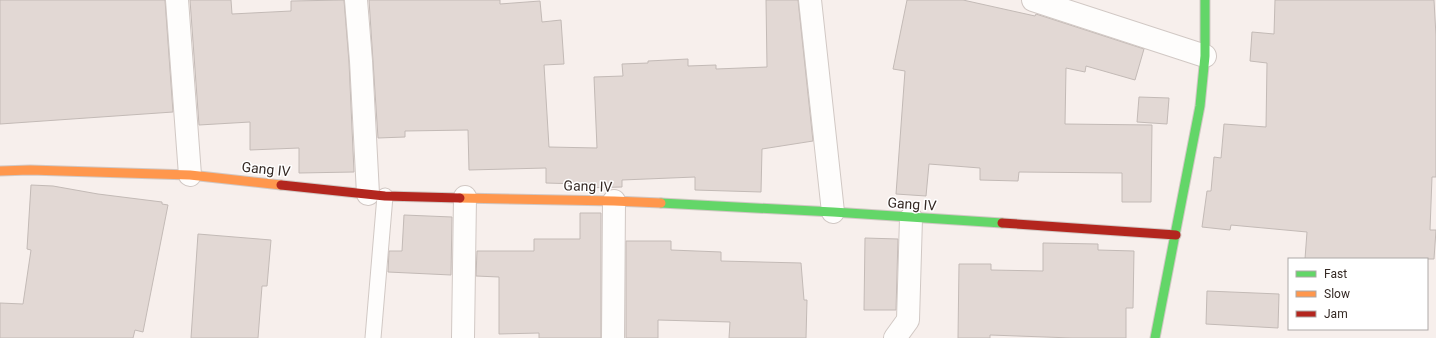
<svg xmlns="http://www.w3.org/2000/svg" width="1436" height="338" font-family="Roboto,sans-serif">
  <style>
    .building { fill: #e2d8d4; stroke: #c3bab6 }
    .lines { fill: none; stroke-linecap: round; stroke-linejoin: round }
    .lane-casing { stroke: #d1c8c4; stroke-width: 17 }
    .street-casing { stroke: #d1c8c4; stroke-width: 24 }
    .fast-casing { stroke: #d1c8c4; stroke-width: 11 }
    .slow-casing { stroke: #d1c8c4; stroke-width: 11 }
    .jam-casing { stroke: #d1c8c4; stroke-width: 11 }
    .lane { stroke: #fefdfc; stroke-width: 15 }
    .street { stroke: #fefdfc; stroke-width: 22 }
    .fast { stroke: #63d668; stroke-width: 9 }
    .slow { stroke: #ff974d; stroke-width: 9 }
    .jam { stroke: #b3261e; stroke-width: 9 }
    .labels { text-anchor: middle; stroke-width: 3; stroke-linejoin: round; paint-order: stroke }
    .street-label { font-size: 14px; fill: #352924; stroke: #fff }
  </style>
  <rect width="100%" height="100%" fill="#f7efec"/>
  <path class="building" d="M 0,0 L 165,0 L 173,112 L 0,124 Z
    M 190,0 L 231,0 L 232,14 L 291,11 L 291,1 L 344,0 L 349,62 L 354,172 L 299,173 L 299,148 L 250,150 L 250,122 L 199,125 Z
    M 369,0 L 500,0 L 500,4 L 540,1 L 542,22 L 561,20 L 564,64 L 544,65 L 549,147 L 597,148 L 594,77 L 623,76 L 622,64 L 648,63 L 648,61 L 688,59 L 688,66 L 716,65 L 716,69 L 767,67 L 766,0 L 798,0 L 813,141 L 762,149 L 761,192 L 695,190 L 695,177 L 622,180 L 622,187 L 580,188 L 580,184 L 546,183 L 546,168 L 469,170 L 468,130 L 405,131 L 405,137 L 378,138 Z
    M 907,0 L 963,0 L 1035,16 L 1036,14 L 1144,49 L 1135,80 L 1086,66 L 1085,72 L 1066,68 L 1065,124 L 1152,125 L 1151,202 L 1122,202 L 1122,173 L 1019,172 L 1018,181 L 980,180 L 980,168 L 929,164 L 926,196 L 896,194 L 905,71 L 893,69 Z
    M 1275,0 L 1434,0 L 1436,36 L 1436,177 L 1432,177 L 1430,230 L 1436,230 L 1434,259 L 1305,259 L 1307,232 L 1231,225 L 1230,230 L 1202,227 L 1207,191 L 1211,191 L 1214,157 L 1221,158 L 1224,124 L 1266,127 L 1267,63 L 1250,61 L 1252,32 L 1274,34 Z
    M 1139,97 L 1169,98 L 1167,124 L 1137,122 Z
    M 31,185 L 53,186 L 98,194 L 162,202 L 162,204 L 168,205 L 143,332 L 135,330 L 133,338 L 0,338 L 0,303 L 23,304 L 31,250 L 27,249 Z
    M 580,213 L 601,213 L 601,338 L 539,338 L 539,333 L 499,334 L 499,277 L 476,276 L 477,251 L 534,251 L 534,239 L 580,239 Z
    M 404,215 L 452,217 L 451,275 L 388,272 L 389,251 L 402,251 Z
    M 198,234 L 271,240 L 267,286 L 262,286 L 258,338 L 191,338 Z
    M 865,238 L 898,239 L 896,310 L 864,310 Z
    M 626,241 L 671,241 L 671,250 L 721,252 L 721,261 L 801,263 L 804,300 L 807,300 L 806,338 L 729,338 L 730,322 L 658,320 L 658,338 L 626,338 Z
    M 1043,243 L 1098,244 L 1098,250 L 1134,251 L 1133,308 L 1126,308 L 1126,338 L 1072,338 L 990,335 L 990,338 L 958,338 L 959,264 L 991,264 L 991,270 L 1043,271 Z
    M 1207,291 L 1279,294 L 1278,328 L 1206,324 Z"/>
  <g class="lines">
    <defs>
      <path id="lane" d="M 373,338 L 385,196"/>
      <path id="street" d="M 177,0 L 190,175
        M 356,0 L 361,61 L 368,194
        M 810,0 L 833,212
        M 1033,0 L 1205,56
        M 463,338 L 465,197
        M 613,338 L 614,201
        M 895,338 L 908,320 L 911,218"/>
      <path id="fast" d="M 661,203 L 833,212 L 1002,223
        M 1155,338 L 1200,106 L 1205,56 L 1205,0"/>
      <path id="slow" d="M 0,171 L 30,170 L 190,175 L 281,185
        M 460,198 L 614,201 L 661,203"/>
      <path id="jam" d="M 281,185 L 385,196 L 460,198
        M 1002,223 L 1176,235"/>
    </defs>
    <use href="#lane" class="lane-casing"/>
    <use href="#street" class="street-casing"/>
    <use href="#fast" class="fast-casing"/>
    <use href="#slow" class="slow-casing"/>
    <use href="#jam" class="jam-casing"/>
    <use href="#lane" class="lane"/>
    <use href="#street" class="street"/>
    <use href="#fast" class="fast"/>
    <use href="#slow" class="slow"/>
    <use href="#jam" class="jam"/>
  </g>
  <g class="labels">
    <g class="street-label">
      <text transform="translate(266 169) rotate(6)" y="5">Gang IV</text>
      <text transform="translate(588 186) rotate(2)" y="5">Gang IV</text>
      <text transform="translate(912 204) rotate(4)" y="5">Gang IV</text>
    </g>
  </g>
  <rect x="1288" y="258" width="140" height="72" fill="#ffffff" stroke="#aea9a7"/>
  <rect x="1296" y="271" width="20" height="6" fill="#63d668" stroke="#aea9a7"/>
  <text x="1324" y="278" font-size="12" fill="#352924">Fast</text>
  <rect x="1296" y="291" width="20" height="6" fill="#ff974d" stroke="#aea9a7"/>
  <text x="1324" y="298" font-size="12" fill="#352924">Slow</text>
  <rect x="1296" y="311" width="20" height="6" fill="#b3261e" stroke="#aea9a7"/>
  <text x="1324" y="318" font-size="12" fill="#352924">Jam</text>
</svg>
